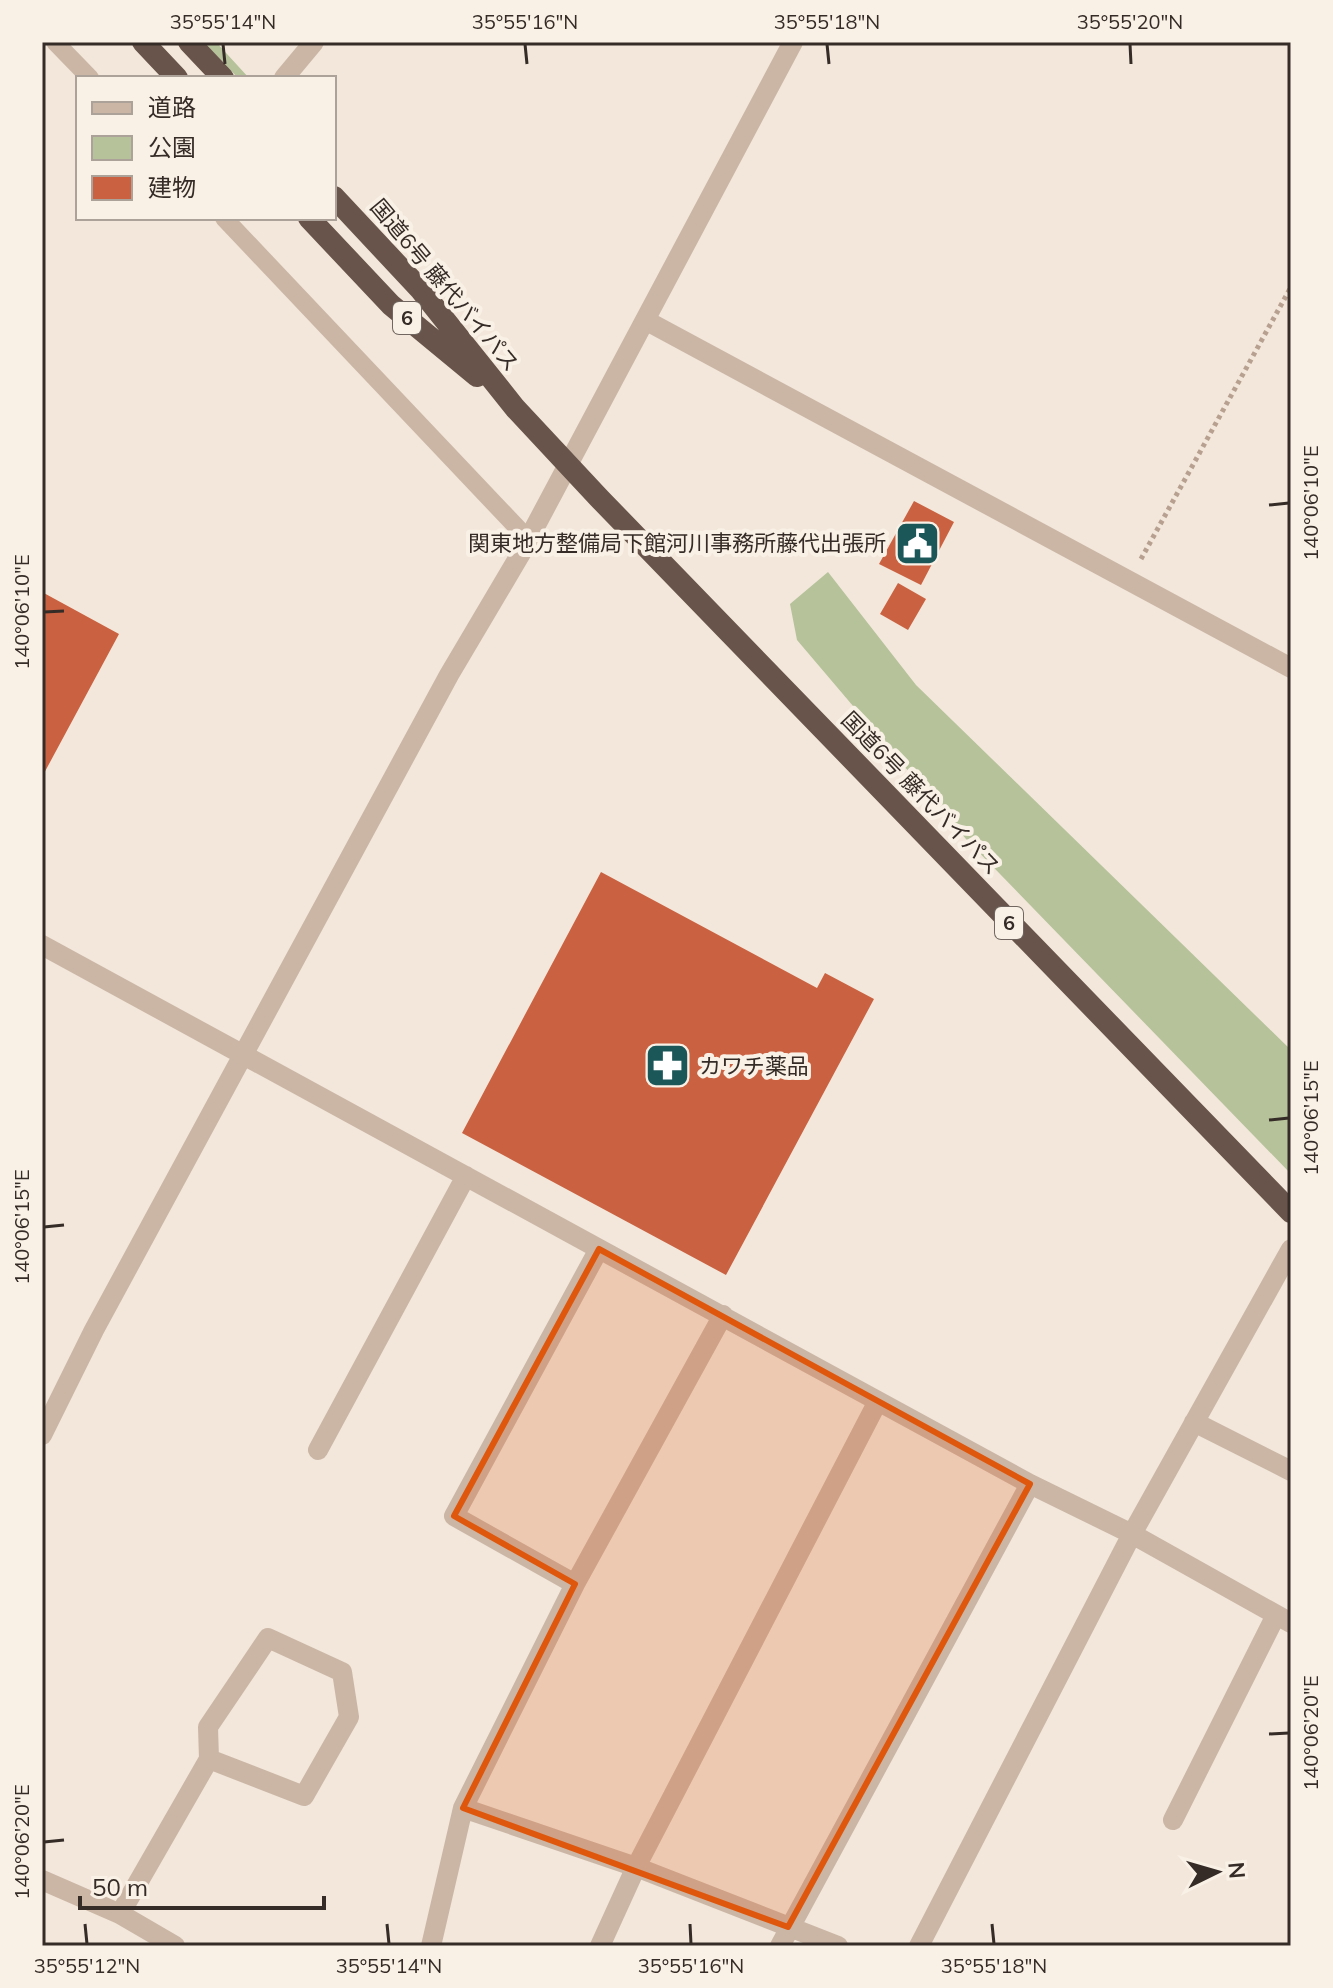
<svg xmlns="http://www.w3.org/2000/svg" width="1333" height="1988" font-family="Mulish,'Noto Sans JP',sans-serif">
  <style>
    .green { fill: #b5c29a }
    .building { fill: #ca6141 }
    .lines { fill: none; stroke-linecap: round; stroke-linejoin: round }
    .path { stroke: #b7a090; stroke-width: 5; stroke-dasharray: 4 4; stroke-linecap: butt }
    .service { stroke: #cbb6a6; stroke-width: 18 }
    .minor { stroke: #cbb6a6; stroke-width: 20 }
    .trunk { stroke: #68544a; stroke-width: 22 }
    .marked { fill: #df570d; fill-opacity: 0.2; stroke: #df570d; stroke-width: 6; stroke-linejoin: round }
    .ticks { fill: none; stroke: #362c27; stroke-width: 3 }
    .labels { text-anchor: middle; stroke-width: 8; stroke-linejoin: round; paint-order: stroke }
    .shield { fill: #faf1e6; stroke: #716760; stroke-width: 2 }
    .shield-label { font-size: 20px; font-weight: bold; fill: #362c27 }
    .street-label { font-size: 22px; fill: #362c27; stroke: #faf1e6 }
    .poi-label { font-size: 22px; fill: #362c27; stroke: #faf1e6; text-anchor: end }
    .neatline { fill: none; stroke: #362c27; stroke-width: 3 }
    .ticks-label { font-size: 20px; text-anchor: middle; fill: #362c27 }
  </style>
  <rect width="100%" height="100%" fill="#f2e7da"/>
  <path class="green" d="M 204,42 L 216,42 L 249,78 L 238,78 Z
    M 828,572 L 916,685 L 1291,1050 L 1291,1174 L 966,839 L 797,640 L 790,604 Z"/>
  <path class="building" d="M 914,501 L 954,522 L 921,585 L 879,564 Z
    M 898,583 L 926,599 L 908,630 L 880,614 Z
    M 42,592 L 119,634 L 42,777 Z
    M 601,872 L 817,988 L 825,973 L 874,999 L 726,1275 L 462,1133 Z"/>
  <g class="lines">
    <path class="path" d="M 1141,559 L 1291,287"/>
    <path class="service" d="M 55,42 L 90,78
      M 224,218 L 528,539"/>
    <path class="minor" d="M 284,78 L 314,42
      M 645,320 L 1291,668
      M 42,945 L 1030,1484 L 1132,1534 L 1291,1623
      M 1194,1422 L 1291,1471
      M 42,1435 L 94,1330 L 449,675 L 520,555 L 793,42
      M 318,1450 L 466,1176
      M 575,1584 L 454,1516 L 599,1249
      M 463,1808 L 636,1867 L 838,1946
      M 1173,1820 L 1276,1615
      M 42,1880 L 120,1914 L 175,1946
      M 120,1914 L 209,1759 L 304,1796 L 349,1717 L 342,1672 L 268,1638 L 208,1727 L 209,1759
      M 431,1946 L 463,1808 L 575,1584 L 723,1315
      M 600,1946 L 636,1867 L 878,1401
      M 780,1946 L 1030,1484
      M 919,1946 L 1132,1534 L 1291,1249"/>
    <path class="trunk" d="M 143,42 L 177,78
      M 189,42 L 223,78
      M 334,197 L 420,289 L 515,408 L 599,498 L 1291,1212
      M 309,218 L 391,305 L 477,376"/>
  </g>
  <path class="marked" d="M 599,1249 L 1030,1484 L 788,1927 L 463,1808 L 575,1584 L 454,1516 Z"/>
  <path class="ticks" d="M 223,44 L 225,64M 525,44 L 527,64M 827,44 L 829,64M 1130,44 L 1131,64M 1269,505 L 1289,503M 44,612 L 64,611M 1269,1120 L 1289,1118M 44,1227 L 64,1225M 1269,1734 L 1289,1733M 44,1842 L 64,1840M 85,1924 L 87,1944M 387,1924 L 389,1944M 690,1924 L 691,1944M 992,1924 L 994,1944"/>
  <defs>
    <symbol id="civic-square" viewBox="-11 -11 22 22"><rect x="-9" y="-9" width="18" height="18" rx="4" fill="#1b5659" stroke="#faf1e6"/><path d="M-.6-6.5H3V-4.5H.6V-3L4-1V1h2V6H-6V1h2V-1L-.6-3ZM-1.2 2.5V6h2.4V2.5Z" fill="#fff"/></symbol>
    <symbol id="pharmacy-square" viewBox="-11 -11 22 22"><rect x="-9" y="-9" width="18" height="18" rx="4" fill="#1b5659" stroke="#faf1e6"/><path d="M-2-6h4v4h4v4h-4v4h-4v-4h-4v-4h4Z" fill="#fff"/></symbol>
  </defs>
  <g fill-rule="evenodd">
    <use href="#civic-square" x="892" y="518" width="51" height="51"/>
    <use href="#pharmacy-square" x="642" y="1040" width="51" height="51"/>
  </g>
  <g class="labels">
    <g class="shield">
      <rect x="393" y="302" width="28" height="32" rx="6"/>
      <rect x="995" y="907" width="28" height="32" rx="6"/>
    </g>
    <g class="shield-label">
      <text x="407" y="325">6</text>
      <text x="1009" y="930">6</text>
    </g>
    <g class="street-label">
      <text transform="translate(445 285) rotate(50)" y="8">国道6号 藤代バイパス</text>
      <text transform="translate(921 793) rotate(46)" y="8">国道6号 藤代バイパス</text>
    </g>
    <g class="poi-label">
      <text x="886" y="551">関東地方整備局下館河川事務所藤代出張所</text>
      <text x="699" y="1074" text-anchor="start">カワチ薬品</text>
    </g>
  </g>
  <rect width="1333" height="1988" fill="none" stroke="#faf1e6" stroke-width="88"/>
  <rect x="76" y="76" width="260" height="144" fill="#faf1e6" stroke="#aca29a" stroke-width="2"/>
  <rect x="92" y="102" width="40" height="12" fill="#cbb6a6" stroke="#aca29a" stroke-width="2"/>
  <text x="148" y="116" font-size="24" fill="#362c27">道路</text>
  <rect x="92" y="136" width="40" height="24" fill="#b5c29a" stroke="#aca29a" stroke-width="2"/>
  <text x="148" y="156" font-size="24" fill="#362c27">公園</text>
  <rect x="92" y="176" width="40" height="24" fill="#ca6141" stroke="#aca29a" stroke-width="2"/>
  <text x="148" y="196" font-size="24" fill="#362c27">建物</text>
  <g transform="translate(1217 1872) rotate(85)" stroke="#faf1e6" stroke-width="6" paint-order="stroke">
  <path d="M0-6L14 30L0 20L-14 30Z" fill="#362c27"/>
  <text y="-12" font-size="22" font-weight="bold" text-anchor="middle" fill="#362c27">N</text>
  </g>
  <path d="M80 1896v12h244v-12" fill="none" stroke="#362c27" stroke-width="4"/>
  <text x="92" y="1896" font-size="24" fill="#362c27" stroke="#faf1e6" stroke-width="6" paint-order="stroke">50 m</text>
  <rect x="44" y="44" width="1245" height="1900" class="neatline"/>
  <g class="ticks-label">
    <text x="223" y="29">35°55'14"N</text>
    <text x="525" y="29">35°55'16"N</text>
    <text x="827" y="29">35°55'18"N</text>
    <text x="1130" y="29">35°55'20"N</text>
    <text transform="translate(1311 503) rotate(-90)" y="7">140°06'10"E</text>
    <text transform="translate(22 612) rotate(-90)" y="7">140°06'10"E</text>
    <text transform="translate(1311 1118) rotate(-90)" y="7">140°06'15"E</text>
    <text transform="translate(22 1227) rotate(-90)" y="7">140°06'15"E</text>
    <text transform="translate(1311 1733) rotate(-90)" y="7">140°06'20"E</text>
    <text transform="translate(22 1842) rotate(-90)" y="7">140°06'20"E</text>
    <text x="87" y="1973">35°55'12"N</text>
    <text x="389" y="1973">35°55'14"N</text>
    <text x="691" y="1973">35°55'16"N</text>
    <text x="994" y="1973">35°55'18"N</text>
  </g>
</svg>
